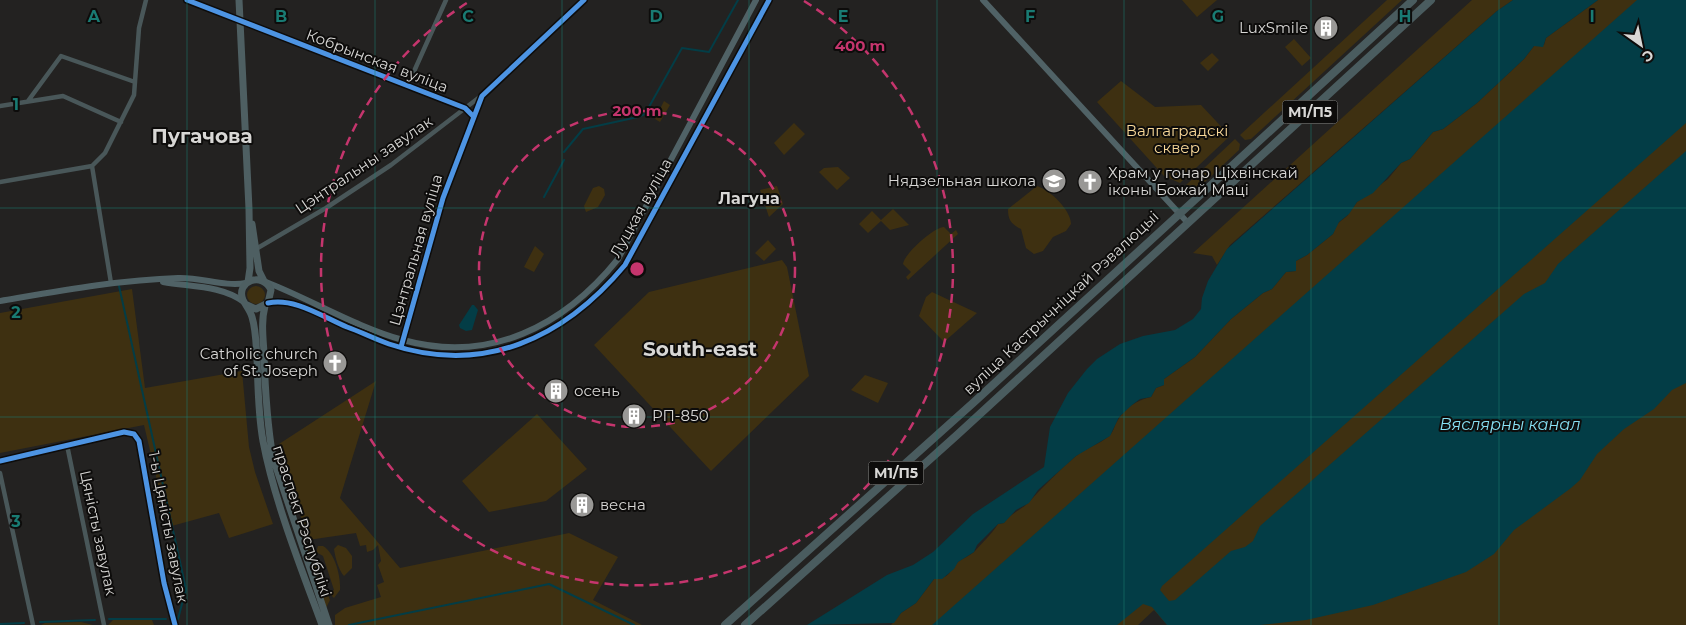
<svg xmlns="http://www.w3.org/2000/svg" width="1686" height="625" font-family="Montserrat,sans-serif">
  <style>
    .green { fill: #3e3011 }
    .water { fill: #033d46 }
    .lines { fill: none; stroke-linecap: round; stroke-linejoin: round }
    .stream { stroke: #033d46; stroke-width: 2 }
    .street { stroke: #495759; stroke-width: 4.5 }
    .secondary { stroke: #506266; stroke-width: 6 }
    .primary { stroke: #4e5f62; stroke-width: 7 }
    .highway { stroke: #4a5c5f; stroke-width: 8 }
    .cycleway-casing { stroke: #0d0c0b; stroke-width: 8 }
    .cycleway { stroke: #4d94e3; stroke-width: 5 }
    .grid { fill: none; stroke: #197b73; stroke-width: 1; stroke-opacity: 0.55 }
    .ring { fill: none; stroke: #c5356d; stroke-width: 2.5; stroke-dasharray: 9 6 }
    .labels { text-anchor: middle; stroke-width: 4; stroke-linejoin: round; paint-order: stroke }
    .shield { fill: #0d0c0b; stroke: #9b9a98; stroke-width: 1 }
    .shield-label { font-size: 14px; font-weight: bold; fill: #d8d7d5 }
    .poi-label { font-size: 15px; fill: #d8d7d5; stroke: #0d0c0b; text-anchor: start }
    .street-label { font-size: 15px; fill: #d8d7d5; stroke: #0d0c0b }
    .park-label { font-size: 15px; fill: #f9d999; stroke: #0d0c0b }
    .neighbourhood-label { font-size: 16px; font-weight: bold; fill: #d8d7d5; stroke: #0d0c0b }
    .water-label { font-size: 16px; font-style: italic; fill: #88e1f4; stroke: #0d0c0b }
    .district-label { font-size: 20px; font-weight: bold; fill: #d8d7d5; stroke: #0d0c0b }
    .grid-label { font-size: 16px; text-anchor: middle; font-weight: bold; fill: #197b73; stroke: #0d0c0b; stroke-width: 4; stroke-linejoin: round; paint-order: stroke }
    .centre { fill: #c5356d; stroke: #0d0c0b; stroke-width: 2.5 }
    .ring-label { font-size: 15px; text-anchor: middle; font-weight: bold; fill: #c5356d; stroke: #0d0c0b; stroke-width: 4; stroke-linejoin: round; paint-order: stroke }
  </style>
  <rect width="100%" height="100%" fill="#232221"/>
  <path class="green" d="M 1182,0 L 1217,0 L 1197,17 Z
    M 1387,0 L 1402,0 L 1251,139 L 1245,140 L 1240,135 Z
    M 1472,0 L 1513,0 L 1497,11 L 1230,245 L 1217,265 L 1212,256 L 1193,253 Z
    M 1598,0 L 1686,0 L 1686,625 L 1167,625 L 1154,610 L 1138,625 L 891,625 L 901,613 L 916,603 L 934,579 C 950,579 949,571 958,562 C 963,558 970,556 975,551 C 982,543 992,534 998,524 L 1004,523 C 1010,513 1022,510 1030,501 C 1044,486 1059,470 1076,456 C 1086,448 1100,444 1109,436 C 1114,432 1114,425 1118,420 C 1125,407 1138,400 1151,397 L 1156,388 L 1164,385 L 1164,379 L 1195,357 L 1231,319 L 1263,293 L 1272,289 L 1286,272 L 1296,271 L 1296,261 L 1307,255 L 1333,234 L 1337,224 L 1347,216 L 1357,202 L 1388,179 L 1401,163 L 1410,159 L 1433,132 L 1443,129 L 1477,103 L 1524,59 L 1534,46 L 1544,45 L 1546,38 Z
    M 1294,39 L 1311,58 L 1302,66 L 1285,47 Z
    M 1212,53 L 1219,60 L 1208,71 L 1200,63 Z
    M 1121,81 L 1155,107 L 1201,105 L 1230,136 L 1180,183 L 1164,176 L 1097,102 Z
    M 664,101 L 670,105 L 660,122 L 655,119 Z
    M 794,123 L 805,134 L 784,155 L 774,143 Z
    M 1235,139 L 1240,144 L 1239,150 L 1190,196 L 1185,189 L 1186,185 Z
    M 838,167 L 850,178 L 837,190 L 819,172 L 824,168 Z
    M 599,186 L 604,189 L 605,195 L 598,207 L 586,212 L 584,206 L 593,188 Z
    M 777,186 L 783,204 L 769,217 L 760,190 Z
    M 1037,186 C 1050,190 1071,210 1071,224 L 1066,231 L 1053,237 L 1043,251 L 1034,254 L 1026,248 L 1021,229 C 1011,224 1008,220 1008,209 Z
    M 893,209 L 909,225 L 890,230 L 881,221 L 868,233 L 859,224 L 872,211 L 881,220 Z
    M 944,227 L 951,234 L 956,230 L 958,234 L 908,280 L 906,277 L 911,272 L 903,264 C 904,254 934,227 944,227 Z
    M 768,240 L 776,249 L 764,261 L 755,253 Z
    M 535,246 L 544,254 L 534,272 L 524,267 Z
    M 782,260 L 787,267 L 809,376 L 711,471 L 594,345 L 649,292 Z
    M247 295a9 9 0 1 1 18 0a9 9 0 1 1-18 0Z
    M 132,289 L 145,388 L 242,371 L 249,447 L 255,472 L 273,524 L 229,538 L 219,513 L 168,527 L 144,425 L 0,453 L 0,313 Z
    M 932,292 L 977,313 L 944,342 L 919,316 L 926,297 Z
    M 865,375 L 888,383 L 878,403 L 851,390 Z
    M 376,381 L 340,498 L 400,568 L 569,533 L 618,557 L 593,600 L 642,625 L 335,625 L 335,615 L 345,608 L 381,597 L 377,585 L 384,582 L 378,565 L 381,561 L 378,545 L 373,550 L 367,552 L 366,545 L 360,546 L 356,533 L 308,540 L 279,444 Z
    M 537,414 L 587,469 L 546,501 L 489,512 L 462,481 Z
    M 338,545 L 346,548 L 352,556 L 352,568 L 344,576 C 339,571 335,557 334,549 Z
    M 318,546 L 323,546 C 335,553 341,576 340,590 L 334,598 L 330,594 L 334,590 L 323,556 L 316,552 Z
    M 307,547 L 314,554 L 330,600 L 326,608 L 305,549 Z
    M 113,620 L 152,620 L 154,625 L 108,625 Z
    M 81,622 L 93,625 L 41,625 L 45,623 Z"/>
  <path class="water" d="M 1513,0 L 1598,0 L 1546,38 L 1543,47 L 1534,46 L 1524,59 L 1477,103 L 1443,129 L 1433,132 L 1410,159 L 1401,163 L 1373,193 L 1357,202 L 1349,214 L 1339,222 L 1333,234 L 1307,255 L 1296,261 L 1296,271 L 1286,272 L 1272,289 L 1263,293 L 1231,319 L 1195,357 L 1164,379 L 1164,385 L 1156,388 L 1151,397 L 1140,399 L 1132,405 L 1119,417 L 1110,436 L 1076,456 L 1038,490 L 1029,503 L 1016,510 L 1004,523 L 998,524 L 977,545 L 974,552 L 958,562 L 954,569 L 942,579 L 934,579 L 916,603 L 901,613 L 894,623 L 807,625 L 887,575 L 913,565 L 933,552 L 973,514 L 1044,467 L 1050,427 L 1068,393 L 1087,369 L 1097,359 L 1120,344 L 1143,336 L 1175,330 L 1193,319 L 1201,309 L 1202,298 L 1208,281 L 1227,249 L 1497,11 Z
    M 1637,0 L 1686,0 L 1686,123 L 1162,586 L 1160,590 L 1169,601 L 1175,600 L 1231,551 L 1245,547 L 1253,541 L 1260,526 L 1524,294 L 1545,283 L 1558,264 L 1686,151 L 1686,383 L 1672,390 L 1654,409 L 1624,429 L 1597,454 L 1580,480 L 1571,488 L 1514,530 L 1494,554 L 1466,572 L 1373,605 L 1306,620 L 1260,625 L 1167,625 L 1152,607 L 1143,604 L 1117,625 L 932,625 Z
    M 472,305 L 474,305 L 478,310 L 472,330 L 466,331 L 460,328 L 459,325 Z"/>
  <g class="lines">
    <path class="stream" d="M 564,152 L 583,129 L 638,117 L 645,114 L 682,48 L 709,52 L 738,0
      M 544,197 L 564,160
      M 119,286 L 186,589 L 178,619
      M 109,619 L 166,619
      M 40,622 L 95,620
      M 0,624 L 24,623
      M 349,625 L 549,584 L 634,625"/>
    <path class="street" d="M 187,0 L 465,108 L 473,116
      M 407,87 L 446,0
      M 28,101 L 61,56 L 135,82
      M 0,106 L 63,96 L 121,122
      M 0,182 L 92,166
      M 256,249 L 326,208 L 391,165 L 481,96
      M 111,283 L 92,166 L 105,153 L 134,95 L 139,28 L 146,0
      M 402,341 L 443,198 L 482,96 L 584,0
      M 67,445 L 104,625
      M 0,461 L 124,432 L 134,434 L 139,441 L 164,583 L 175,625
      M 0,473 L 33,625"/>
    <path class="secondary" d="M 983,0 L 1188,223
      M 163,282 C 190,287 221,285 244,302
      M 266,282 C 312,300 356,327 403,340 C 490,364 564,326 618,259 L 756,0
      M 0,301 C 59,291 118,280 178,278 C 201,277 224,287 246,283
      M 268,303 C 294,297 323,317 347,327 C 361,332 375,339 389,344 C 484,376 564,338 625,265 L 769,0"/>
    <path class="primary" d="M 239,0 L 249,209 L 250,268 L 248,282
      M 252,224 L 259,271 L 264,281
      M 247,305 L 256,309 L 268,303 L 271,290 C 263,271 235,281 243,300 C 246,306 250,310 252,317 C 256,330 256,344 257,358 C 258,385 258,414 263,441 C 274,500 301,568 322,625
      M 265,306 C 261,321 263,337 264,353 C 265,388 267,423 273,458 L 329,625"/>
    <path class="highway" d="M 725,625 L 973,403 L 1413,0
      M 745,625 L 957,435 L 1431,0"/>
    <defs>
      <path id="cycleway" d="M 187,0 L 465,108 L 473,116
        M 268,303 C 294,297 323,317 347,327 C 361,332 375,339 389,344 C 484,376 564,338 625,265 L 769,0
        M 401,347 L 443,198 L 482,96 L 584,0
        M 0,461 L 124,432 L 134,434 L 139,441 L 164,583 L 175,625"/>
    </defs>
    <use href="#cycleway" class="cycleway-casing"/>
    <use href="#cycleway" class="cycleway"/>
  </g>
  <path class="grid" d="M 187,0 L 187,625M 375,0 L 375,625M 562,0 L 562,625M 749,0 L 749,625M 937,0 L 937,625M 1124,0 L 1124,625M 1311,0 L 1311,625M 1499,0 L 1499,625M 0,208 L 1686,208M 0,417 L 1686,417"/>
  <g class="ring">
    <circle cx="637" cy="269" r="158"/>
    <path d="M804 1A316 316 0 1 1 470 1"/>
  </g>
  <defs>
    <symbol id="building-disc" viewBox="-11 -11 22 22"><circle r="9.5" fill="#999896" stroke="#0d0c0b"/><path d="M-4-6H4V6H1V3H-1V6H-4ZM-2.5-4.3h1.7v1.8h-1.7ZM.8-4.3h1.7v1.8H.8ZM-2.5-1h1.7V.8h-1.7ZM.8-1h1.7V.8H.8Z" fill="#fff"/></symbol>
    <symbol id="school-disc" viewBox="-11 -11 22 22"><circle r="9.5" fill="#999896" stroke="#0d0c0b"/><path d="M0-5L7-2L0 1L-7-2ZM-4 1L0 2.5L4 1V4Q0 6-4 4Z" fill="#fff"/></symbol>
    <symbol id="church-disc" viewBox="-11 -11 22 22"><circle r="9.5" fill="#999896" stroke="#0d0c0b"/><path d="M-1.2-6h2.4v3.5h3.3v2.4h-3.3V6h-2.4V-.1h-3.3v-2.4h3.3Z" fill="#fff"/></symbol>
  </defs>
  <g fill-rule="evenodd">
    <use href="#building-disc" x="1312" y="14" width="28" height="28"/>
    <use href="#school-disc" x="1040" y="167" width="28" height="28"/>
    <use href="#church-disc" x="1076" y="168" width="28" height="28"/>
    <use href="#church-disc" x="321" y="349" width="28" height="28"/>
    <use href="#building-disc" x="542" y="377" width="28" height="28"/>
    <use href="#building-disc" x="620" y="402" width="28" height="28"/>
    <use href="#building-disc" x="568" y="491" width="28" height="28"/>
  </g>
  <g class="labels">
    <g class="shield">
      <rect x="1282.5" y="100.5" width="55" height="23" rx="4"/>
      <rect x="868.5" y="461.5" width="55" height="23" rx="4"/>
    </g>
    <g class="shield-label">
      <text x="1310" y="117">М1/П5</text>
      <text x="896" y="478">М1/П5</text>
    </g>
    <g class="poi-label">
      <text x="1308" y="33" text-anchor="end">LuxSmile</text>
      <text x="1108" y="178">Храм у гонар Ціхвінскай<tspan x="1108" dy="17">іконы Божай Маці</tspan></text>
      <text x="1036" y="186" text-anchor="end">Нядзельная школа</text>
      <text x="318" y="359" text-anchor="end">Catholic church<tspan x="318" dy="17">of St. Joseph</tspan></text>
      <text x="574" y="396">осень</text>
      <text x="652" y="421">РП-850</text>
      <text x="600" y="510">весна</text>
    </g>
    <g class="street-label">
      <text transform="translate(377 61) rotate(21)" y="5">Кобрынская вуліца</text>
      <text transform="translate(364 165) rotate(-34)" y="5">Цэнтральны завулак</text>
      <text transform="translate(641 208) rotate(-61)" y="5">Луцкая вуліца</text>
      <text transform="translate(416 250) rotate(-74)" y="5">Цэнтральная вуліца</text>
      <text transform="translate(1061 303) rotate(-43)" y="5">вуліца Кастрычніцкай Рэвалюцыі</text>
      <text transform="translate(302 521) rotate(72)" y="5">праспект Рэспублікі</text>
      <text transform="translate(168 527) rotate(79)" y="5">1-ы Цяністы завулак</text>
      <text transform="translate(98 533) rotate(78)" y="5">Цяністы завулак</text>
    </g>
    <g class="park-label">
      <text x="1177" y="136">Валгаградскі<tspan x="1177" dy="17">сквер</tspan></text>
    </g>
    <g class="neighbourhood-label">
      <text x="749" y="204">Лагуна</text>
    </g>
    <g class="water-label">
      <text x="1510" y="430">Вяслярны канал</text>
    </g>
    <g class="district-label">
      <text x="202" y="143">Пугачова</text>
      <text x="700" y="356">South-east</text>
    </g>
  </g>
  <g class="grid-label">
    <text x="94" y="22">A</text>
    <text x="281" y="22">B</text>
    <text x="468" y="22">C</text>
    <text x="656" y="22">D</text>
    <text x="843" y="22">E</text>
    <text x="1030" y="22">F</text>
    <text x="1218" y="22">G</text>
    <text x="1405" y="22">H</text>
    <text x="1592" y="22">I</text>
    <text x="16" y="110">1</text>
    <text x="16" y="318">2</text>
    <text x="16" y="527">3</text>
  </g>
  <circle cx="637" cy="269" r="8" class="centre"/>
  <g class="ring-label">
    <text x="860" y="51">400 m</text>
    <text x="637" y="116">200 m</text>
  </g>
  <g transform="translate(1641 45) rotate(147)" stroke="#0d0c0b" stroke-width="4" paint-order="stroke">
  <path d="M0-4L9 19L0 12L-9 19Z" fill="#d8d7d5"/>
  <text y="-8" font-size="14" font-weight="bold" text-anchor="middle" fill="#d8d7d5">С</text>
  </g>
</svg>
